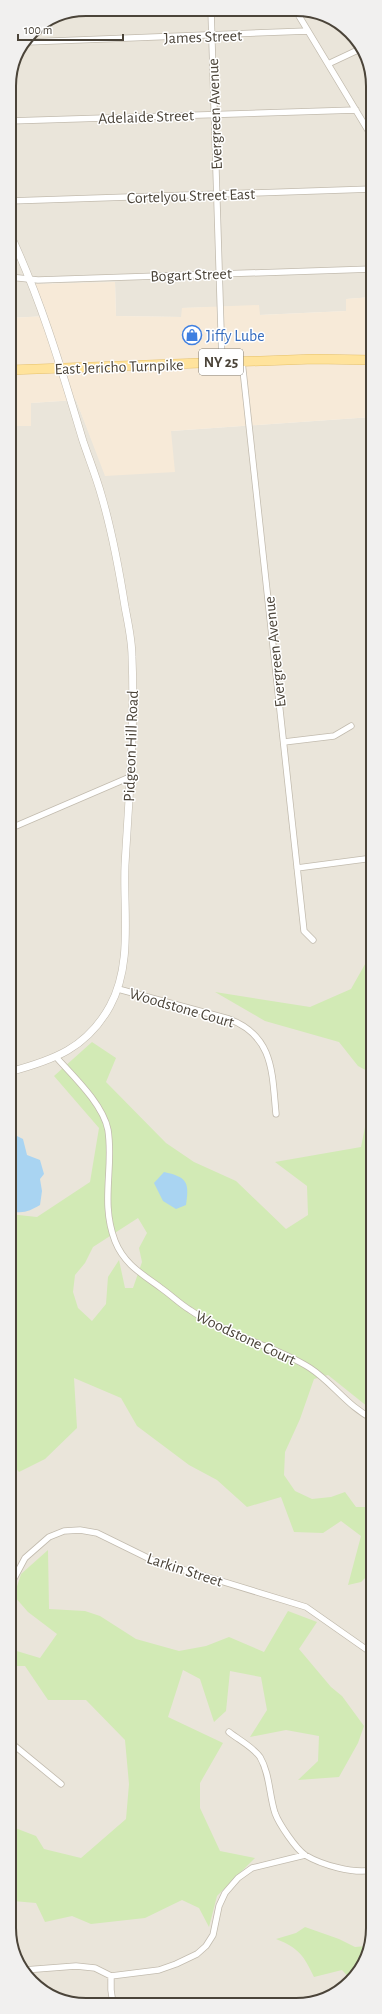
<svg xmlns="http://www.w3.org/2000/svg" width="382" height="2014" font-family="'Alegreya Sans',sans-serif">
  <style>
    .residential { fill: #eae5da }
    .commercial { fill: #f7ead8 }
    .green { fill: #d2eab5; fill-rule: evenodd }
    .water { fill: #a9d4f2 }
    .lines { fill: none; stroke-linecap: round; stroke-linejoin: round }
    .minor-casing { stroke: #c2bbae; stroke-width: 7 }
    .tertiary-casing { stroke: #c2bbae; stroke-width: 8 }
    .primary-casing { stroke: #e6c16a; stroke-width: 10 }
    .minor { stroke: #fff; stroke-width: 5.5 }
    .tertiary { stroke: #fff; stroke-width: 7 }
    .primary { stroke: #ffe39c; stroke-width: 9 }
    .labels { text-anchor: middle; stroke-width: 3; stroke-linejoin: round; paint-order: stroke }
    .shield { fill: #fff; stroke: #817c74; stroke-width: 1 }
    .shield-label { font-size: 15px; font-weight: bold; fill: #4b4439 }
    .street-label { font-size: 16px; fill: #4b4439; stroke: #fff }
    .shop-label { font-size: 16px; fill: #366cbe; stroke: #fff; text-anchor: start }
    .rim { fill: none; stroke: #4b4439; stroke-width: 2 }
  </style>
  <rect width="100%" height="100%" fill="#f6f3ec"/>
  <path class="residential" d="M 86,9 L 316,12 L 354,35 L 372,76 L 372,297 L 347,299 L 347,311 L 259,315 L 259,306 L 182,308 L 182,317 L 116,316 L 115,282 L 36,284 L 48,316 L 9,318 L 9,81 L 32,31 L 57,15 Z
    M 76,400 L 106,476 L 171,431 L 372,417 L 373,1933 L 354,1979 L 306,2004 L 71,2003 L 28,1979 L 10,1938 L 9,426 L 31,426 L 30,403 Z"/>
  <path class="commercial" d="M 115,282 L 116,316 L 181,317 L 182,308 L 259,305 L 260,315 L 346,311 L 346,299 L 372,297 L 372,417 L 171,431 L 175,472 L 105,476 L 76,400 L 31,403 L 31,426 L 9,426 L 9,318 L 48,316 L 35,284 Z"/>
  <path class="green" d="M 373,950 L 373,1074 L 358,1066 L 339,1042 L 265,1021 L 215,992 L 310,1007 L 351,989 Z
    M 92,1042 L 116,1058 L 106,1082 L 166,1143 L 194,1162 L 236,1181 L 286,1229 L 308,1215 L 307,1186 L 275,1162 L 361,1147 L 369,1107 L 373,1100 L 373,1411 L 328,1375 L 314,1379 L 300,1419 L 285,1452 L 284,1475 L 295,1491 L 312,1499 L 331,1497 L 345,1492 L 356,1507 L 373,1507 L 373,1570 L 361,1582 L 348,1585 L 361,1536 L 341,1521 L 323,1533 L 294,1532 L 281,1497 L 247,1507 L 217,1480 L 189,1465 L 137,1426 L 121,1398 L 74,1378 L 77,1428 L 45,1459 L 19,1472 L 10,1461 L 9,1214 L 37,1217 L 90,1182 L 99,1128 L 54,1076 ZM 138,1218 L 147,1233 L 139,1248 L 142,1262 L 133,1288 L 125,1288 L 119,1260 L 108,1277 L 106,1304 L 92,1321 L 78,1308 L 73,1292 L 75,1275 L 85,1263 L 93,1247 Z
    M 48,1550 L 49,1609 L 85,1611 L 100,1616 L 136,1639 L 179,1651 L 206,1646 L 229,1637 L 264,1652 L 288,1611 L 317,1622 L 299,1649 L 331,1687 L 342,1696 L 364,1726 L 358,1743 L 339,1777 L 298,1780 L 318,1761 L 319,1736 L 286,1730 L 250,1737 L 267,1710 L 261,1677 L 230,1671 L 226,1711 L 214,1722 L 200,1679 L 183,1670 L 168,1717 L 223,1743 L 200,1783 L 200,1808 L 220,1851 L 255,1858 L 217,1896 L 209,1927 L 199,1908 L 182,1900 L 145,1918 L 91,1924 L 72,1916 L 45,1922 L 36,1903 L 13,1901 L 10,1914 L 10,1826 L 36,1836 L 44,1849 L 81,1858 L 126,1819 L 129,1784 L 125,1740 L 86,1700 L 48,1700 L 25,1666 L 10,1666 L 10,1649 L 40,1658 L 57,1634 L 28,1612 L 14,1596 L 21,1574 Z
    M 305,1927 L 339,1939 L 355,1947 L 367,1946 L 354,1979 L 351,1980 L 342,1970 L 314,1977 C 304,1956 299,1948 276,1939 L 296,1933 Z"/>
  <path class="water" d="M 9,1132 L 23,1139 L 27,1155 L 40,1160 L 44,1174 L 40,1179 L 42,1191 L 40,1205 C 30,1211 21,1215 9,1210 Z
    M 164,1172 C 186,1177 190,1181 186,1205 L 176,1209 L 163,1201 L 154,1183 Z"/>
  <g class="lines">
    <defs>
      <path id="minor" d="M 211,10 L 222,362
        M 296,11 L 372,137
        M 27,42 L 308,31
        M 328,64 L 360,49
        M 9,121 L 356,110
        M 9,201 L 372,189
        M 9,277 L 38,280 L 372,269
        M 242,361 L 304,931 L 313,940
        M 284,742 L 334,736 L 351,726
        M 9,829 L 130,777
        M 297,868 L 373,858
        M 118,989 L 229,1019 C 274,1036 272,1073 276,1114
        M 56,1057 C 73,1076 103,1104 108,1130 C 114,1168 100,1202 115,1241 C 124,1264 142,1274 161,1288 C 171,1295 180,1304 190,1310 C 201,1318 215,1324 227,1330 C 255,1344 284,1351 310,1368 C 333,1383 348,1407 373,1419
        M 10,1586 L 25,1558 L 49,1537 L 64,1531 L 80,1530 L 97,1533 L 152,1560 L 306,1607 L 373,1654
        M 229,1732 C 239,1740 253,1747 260,1757 C 270,1774 269,1795 275,1813 C 279,1824 296,1849 305,1855 C 322,1865 353,1874 373,1870
        M 10,1742 L 61,1784
        M 24,1970 L 76,1966 L 95,1968 L 111,1976 L 159,1970 L 176,1964 L 197,1954 L 206,1946 L 213,1935 L 219,1906 L 225,1893 L 238,1878 L 252,1868 L 305,1855
        M 111,1976 L 111,1990 L 113,2004"/>
      <path id="tertiary" d="M 9,232 C 41,299 62,371 83,441 C 89,459 96,476 101,494 C 112,531 119,569 125,607 C 128,623 132,640 132,657 C 135,726 129,796 125,865 C 123,911 133,964 110,1006 C 87,1048 54,1060 9,1072"/>
      <path id="primary" d="M 9,370 L 314,359 L 372,360"/>
    </defs>
    <use href="#minor" class="minor-casing"/>
    <use href="#tertiary" class="tertiary-casing"/>
    <use href="#primary" class="primary-casing"/>
    <use href="#minor" class="minor"/>
    <use href="#tertiary" class="tertiary"/>
    <use href="#primary" class="primary"/>
  </g>
  <defs>
    <symbol id="shop-ring" viewBox="-11 -11 22 22"><circle r="9.5" fill="#fff" stroke="#3f7fe0" stroke-width="1.5"/><path d="M-5-2.5h2.3a2.7 3.5 0 0 1 5.4 0H5L5.5 6h-11ZM-1.5-2.5h3a1.5 2.3 0 0 0-3 0Z" fill="#3f7fe0"/></symbol>
  </defs>
  <g fill-rule="evenodd">
    <use href="#shop-ring" x="181" y="324" width="22" height="22"/>
  </g>
  <g class="labels">
    <rect class="shield" x="199" y="349" width="44" height="26" rx="3"/>
    <g class="shield-label">
      <text x="221" y="367">NY 25</text>
    </g>
    <g class="street-label">
      <text transform="translate(203 36) rotate(-2)" y="6">James Street</text>
      <text transform="translate(214 114) rotate(-92)" y="6">Evergreen Avenue</text>
      <text transform="translate(146 116) rotate(-2)" y="6">Adelaide Street</text>
      <text transform="translate(191 195) rotate(-2)" y="6">Cortelyou Street East</text>
      <text transform="translate(191 274) rotate(-2)" y="6">Bogart Street</text>
      <text transform="translate(119 366) rotate(-2)" y="6">East Jericho Turnpike</text>
      <text transform="translate(274 652) rotate(-96)" y="6">Evergreen Avenue</text>
      <text transform="translate(130 746) rotate(-88)" y="6">Pidgeon Hill Road</text>
      <text transform="translate(182 1007) rotate(16)" y="6">Woodstone Court</text>
      <text transform="translate(246 1337) rotate(25)" y="6">Woodstone Court</text>
      <text transform="translate(185 1569) rotate(18)" y="6">Larkin Street</text>
    </g>
    <g class="shop-label">
      <text x="206" y="341">Jiffy Lube</text>
    </g>
  </g>
  <path d="M0 0H382V2014H0ZM86 16H296A70 70 0 0 1 366 86V1928A70 70 0 0 1 296 1998H86A70 70 0 0 1 16 1928V86A70 70 0 0 1 86 16Z" fill="#f1f0ef" fill-rule="evenodd"/>
  <path class="rim" d="M86 16H296A70 70 0 0 1 366 86V1928A70 70 0 0 1 296 1998H86A70 70 0 0 1 16 1928V86A70 70 0 0 1 86 16Z"/>
  <path d="M18 34v6h105v-6" fill="none" stroke="#4b4439" stroke-width="2"/>
  <text x="24" y="34" font-size="12" fill="#4b4439" stroke="#ffffff" stroke-width="3" paint-order="stroke">100 m</text>
</svg>
